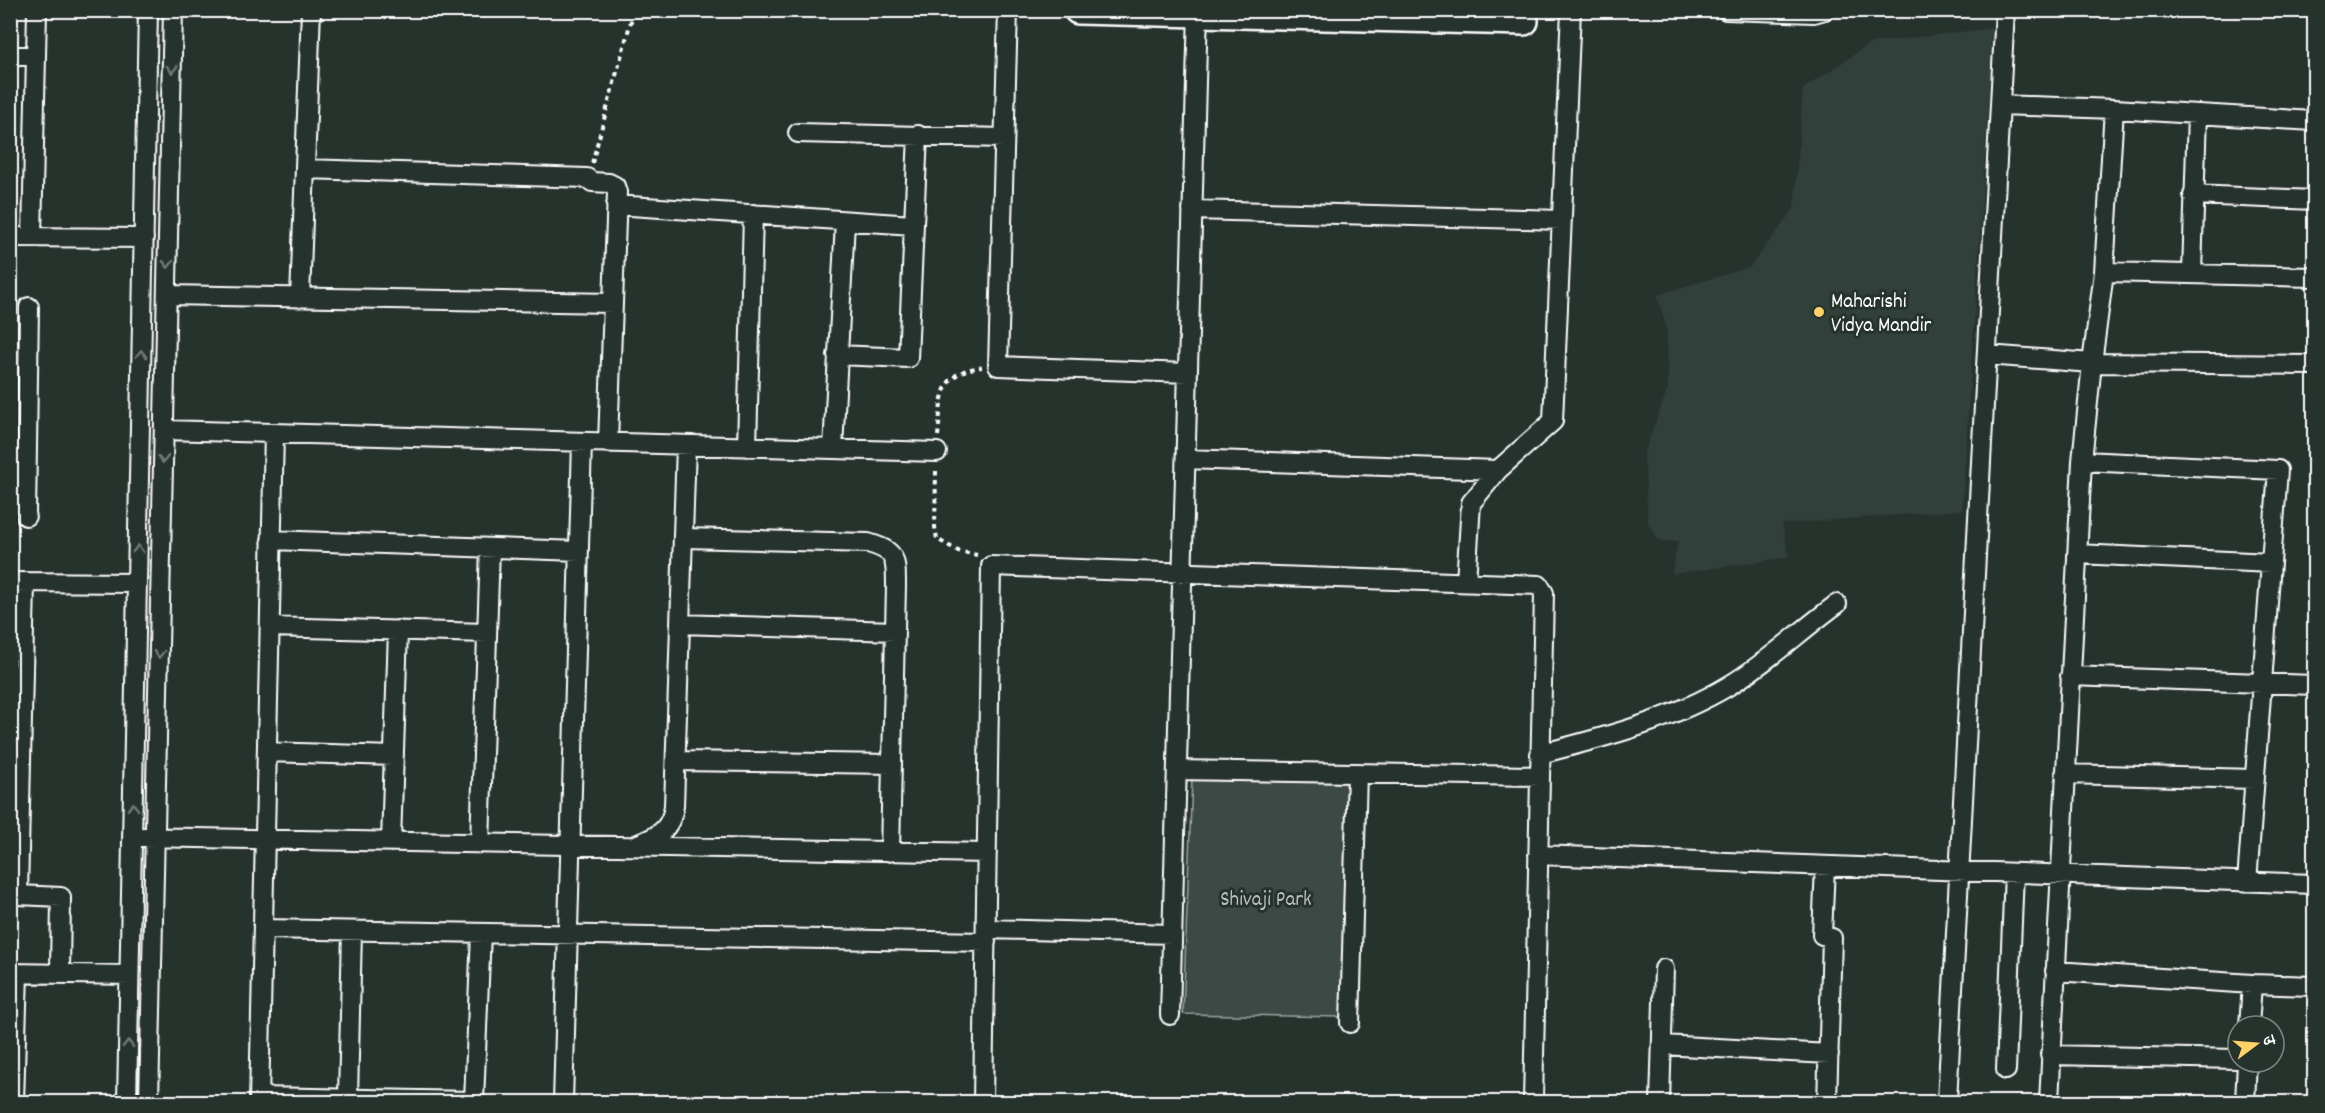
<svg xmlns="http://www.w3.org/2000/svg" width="2325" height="1113" font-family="Dekko,'Playpen Sans Deva',sans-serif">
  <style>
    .built { fill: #333f3a }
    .green { fill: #3e4944; stroke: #9ea4a2; stroke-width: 1.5 }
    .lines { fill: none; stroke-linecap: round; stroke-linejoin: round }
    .street-casing { stroke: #fff; stroke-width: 22 }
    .secondary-casing { stroke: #fff; stroke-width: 32 }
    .path { stroke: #fff; stroke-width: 4; stroke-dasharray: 4.5 4.5; stroke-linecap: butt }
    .street { stroke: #26332d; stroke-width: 18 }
    .secondary { stroke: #26332d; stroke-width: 27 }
    .oneway { stroke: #727a76 }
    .poi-dot { fill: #ffd166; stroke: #26332d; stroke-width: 2 }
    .labels { text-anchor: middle; stroke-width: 6; stroke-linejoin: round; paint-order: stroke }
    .poi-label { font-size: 21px; fill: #fff; stroke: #26332d; text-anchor: start }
    .park-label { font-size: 21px; fill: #bbbfbe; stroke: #26332d }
  </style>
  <rect width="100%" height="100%" fill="#26332d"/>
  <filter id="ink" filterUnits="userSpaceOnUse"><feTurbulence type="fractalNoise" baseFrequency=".0167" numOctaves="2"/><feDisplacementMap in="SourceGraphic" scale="12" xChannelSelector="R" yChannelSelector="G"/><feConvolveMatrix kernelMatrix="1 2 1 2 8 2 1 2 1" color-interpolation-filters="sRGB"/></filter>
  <g filter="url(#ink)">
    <path class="built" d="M 1993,28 L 1962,510 L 1782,524 L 1789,557 L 1672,574 L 1678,541 L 1659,541 L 1648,523 L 1644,453 L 1668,388 L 1667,329 L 1657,295 L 1750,267 L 1794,209 L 1803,89 L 1871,43 Z"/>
    <path class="green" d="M 11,343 L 20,344 L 18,475 L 11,475 Z
      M 1192,778 L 1347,781 L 1341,1017 L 1183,1014 Z"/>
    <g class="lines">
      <defs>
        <path id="street" d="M 1008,10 L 998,366 L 1188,373
          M 1726,10 L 1814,13 L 1825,10
          M 10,56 L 36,56
          M 2001,105 L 2114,109 L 2314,121
          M 798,133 L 1004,138
          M 305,169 L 587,178 L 592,182 L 609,183 L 615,186 L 617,192 L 608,443
          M 2193,195 L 2314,200
          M 616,205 L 913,225
          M 1192,210 L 1562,220
          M 10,237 L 144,238
          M 32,237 L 37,10
          M 2104,272 L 2314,277
          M 2192,273 L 2197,114
          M 167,295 L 613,303
          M 300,298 L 311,10
          M 837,355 L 908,358 L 918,135
          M 1987,355 L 2092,363 L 2104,272 L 2114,109
          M 164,430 L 937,452
          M 747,447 L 753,214
          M 833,449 L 845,222
          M 1186,459 L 1498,470
          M 2082,461 L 2278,470 L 2247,882
          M 26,516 L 29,307
          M 685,538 L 868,543 C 896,551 896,558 896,586 L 890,852
          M 271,540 L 579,551
          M 2077,554 L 2271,563
          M 10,582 L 137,583
          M 1466,582 L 1471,503 L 1498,470 L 1553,421 L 1571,10
          M 25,583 L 18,895 L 61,897 L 60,974
          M 681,624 L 895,631
          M 270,627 L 487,633
          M 2070,676 L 2314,685
          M 267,752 L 394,756
          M 1540,754 C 1606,737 1672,720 1730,685 C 1768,662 1801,630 1837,604
          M 677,761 L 892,764
          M 1177,770 L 1540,776
          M 2065,774 L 2254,779
          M 143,837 L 987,853
          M 391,842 L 398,630
          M 480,843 L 490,548
          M 638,844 C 659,836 671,829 674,806 L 686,445
          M 1538,855 L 2314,884
          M 1825,866 L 1822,935 L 1832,938 L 1827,1102
          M 263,929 L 986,942
          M 986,929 L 1172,934
          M 2055,971 L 2252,984 L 2314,986
          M 10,973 L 129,975
          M 1170,1015 L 1198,10
          M 1350,1023 L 1357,773
          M 2249,1026 L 2252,984
          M 1662,1045 L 1829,1054
          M 2050,1055 L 2238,1059
          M 2006,1070 L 2014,873
          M 259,1097 L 474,1101 L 481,933
          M 348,1097 L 352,931
          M 14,1102 L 18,973
          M 127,1102 L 148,10
          M 149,1102 L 173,10
          M 259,1102 L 274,433
          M 563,1102 L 582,442
          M 983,1102 L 991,566 L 1539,585 L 1544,593 L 1533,1102
          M 1660,1102 L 1664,969
          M 1947,1102 L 2005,10
          M 2049,1102 L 2082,461 L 2092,363 L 2314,365
          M 2245,1102 L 2247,1062"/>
        <path id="secondary" d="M 1078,10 L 1524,21"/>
      </defs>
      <use href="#street" class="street-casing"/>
      <use href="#secondary" class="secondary-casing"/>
      <path class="path" d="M 592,163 L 634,10
        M 938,436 C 942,400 937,372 982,367
        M 936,471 L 935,527 L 937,539 L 958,551 L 977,555"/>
      <use href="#street" class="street"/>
      <use href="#secondary" class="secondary"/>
    </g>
    <defs><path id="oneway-chevron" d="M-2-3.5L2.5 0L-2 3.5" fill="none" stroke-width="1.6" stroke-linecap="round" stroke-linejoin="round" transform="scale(1.5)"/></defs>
    <g class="oneway">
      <use href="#oneway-chevron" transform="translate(172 69) rotate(91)"/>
      <use href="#oneway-chevron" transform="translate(168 264) rotate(91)"/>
      <use href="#oneway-chevron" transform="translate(141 354) rotate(-89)"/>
      <use href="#oneway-chevron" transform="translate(163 459) rotate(91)"/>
      <use href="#oneway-chevron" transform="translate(138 549) rotate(-89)"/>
      <use href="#oneway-chevron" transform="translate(159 654) rotate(91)"/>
      <use href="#oneway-chevron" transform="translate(133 807) rotate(-89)"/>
      <use href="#oneway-chevron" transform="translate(128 1044) rotate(-89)"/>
    </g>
  </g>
  <circle class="poi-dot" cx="1819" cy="312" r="6"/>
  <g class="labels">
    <g class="poi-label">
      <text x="1831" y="307">Maharishi<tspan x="1831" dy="24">Vidya Mandir</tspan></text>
    </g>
    <g class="park-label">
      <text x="1266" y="905">Shivaji Park</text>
    </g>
  </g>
  <rect width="2325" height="1113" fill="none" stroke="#26332d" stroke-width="36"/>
  <rect x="18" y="18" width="2289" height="1077" fill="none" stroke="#fff" stroke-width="2" filter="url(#ink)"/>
  <g transform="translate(2256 1044) rotate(74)"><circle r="28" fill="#26332d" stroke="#7d8581" stroke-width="1.5"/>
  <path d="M0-4.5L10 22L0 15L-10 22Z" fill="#ffd166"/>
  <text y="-9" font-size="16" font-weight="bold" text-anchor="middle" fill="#ffffff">उ</text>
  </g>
</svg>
